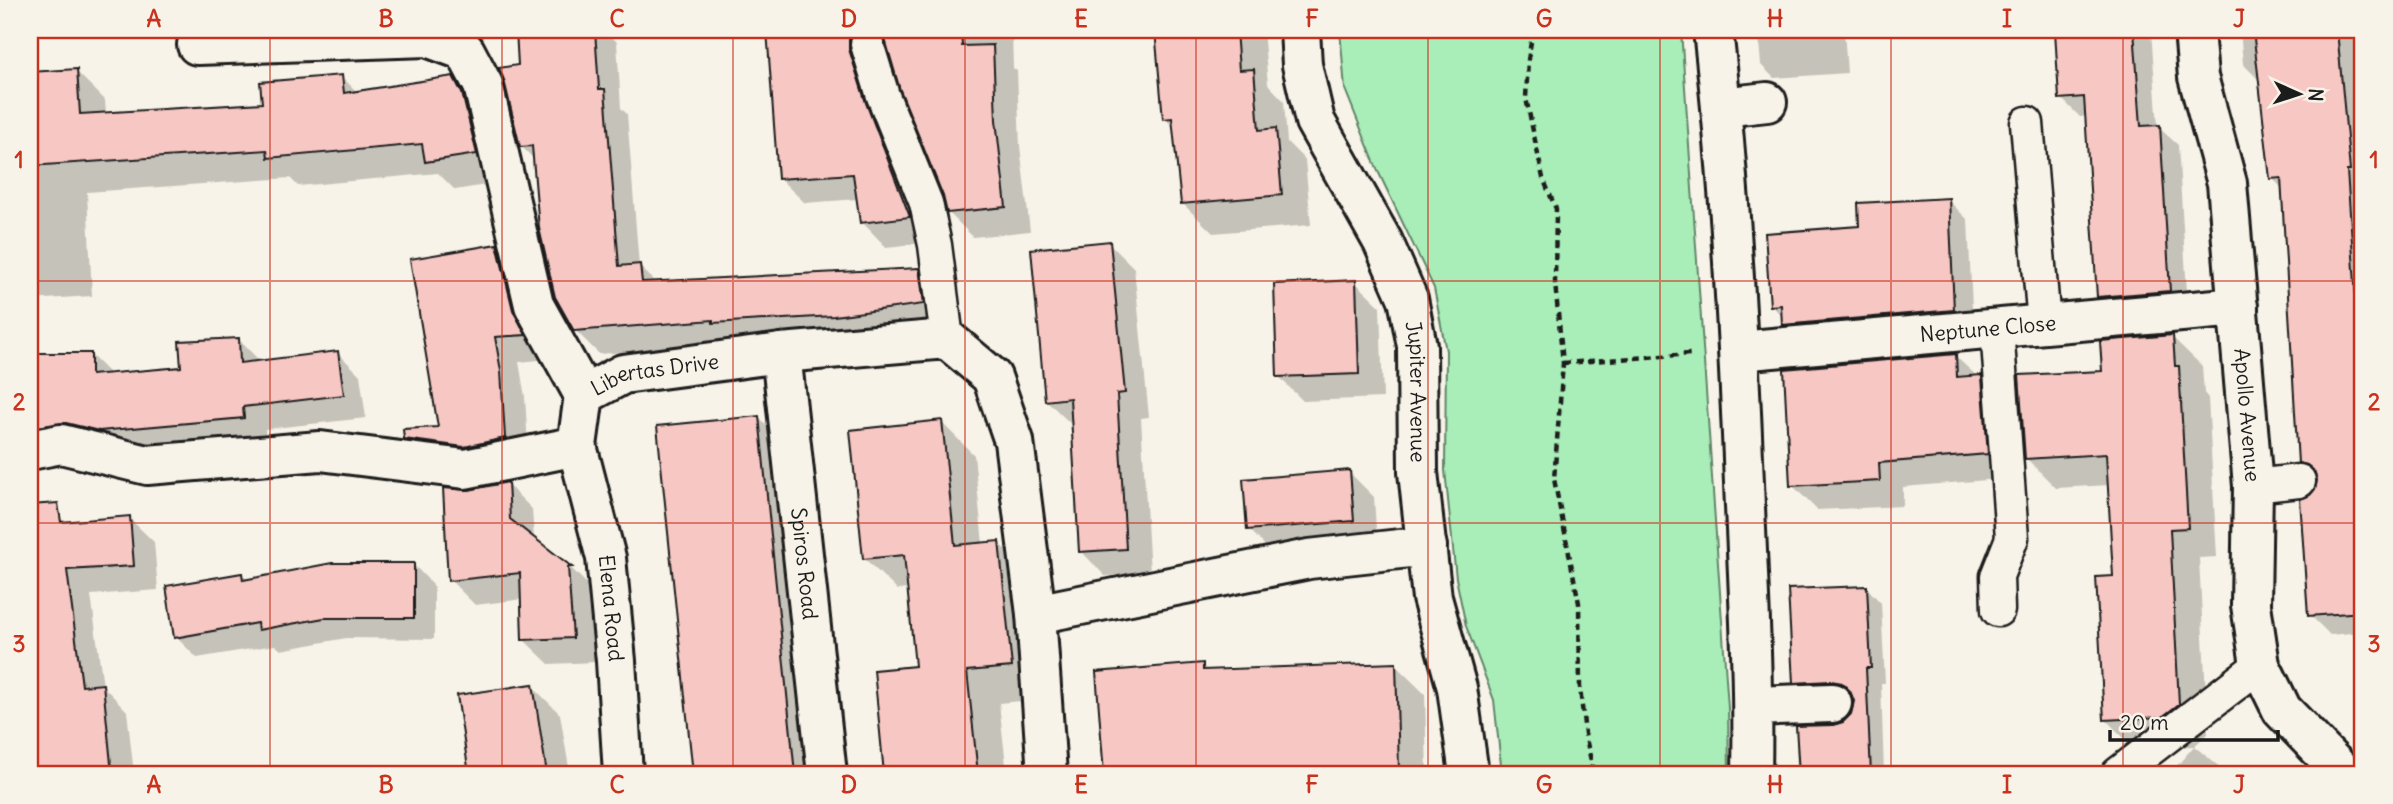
<svg xmlns="http://www.w3.org/2000/svg" width="2393" height="804" font-family="Delius,sans-serif">
  <style>
    .green { fill: #a9eeb8; stroke: #62856a; stroke-width: 2 }
    .shadow { fill: #0003 }
    .building { fill: #f7c7c3; stroke: #1c1c1c; stroke-width: 2 }
    .lines { fill: none; stroke-linecap: round; stroke-linejoin: round }
    .service-casing { stroke: #1c1c1c; stroke-width: 37 }
    .minor-casing { stroke: #1c1c1c; stroke-width: 44 }
    .path { stroke: #1c1c1c; stroke-width: 4.5; stroke-dasharray: 7 5; stroke-linecap: butt }
    .service { stroke: #f7f3e8; stroke-width: 32 }
    .minor { stroke: #f7f3e8; stroke-width: 38 }
    .grid { fill: none; stroke: #c8321e; stroke-width: 2; stroke-opacity: 0.55 }
    .labels { text-anchor: middle; stroke-width: 6; stroke-linejoin: round; paint-order: stroke }
    .street-label { font-size: 21px; fill: #1c1c1c; stroke: #f7f3e8 }
    .neatline { fill: none; stroke: #c8321e; stroke-width: 2.5 }
    .grid-label { font-size: 23px; text-anchor: middle; font-weight: bold; fill: #c8321e }
  </style>
  <rect width="100%" height="100%" fill="#f7f3e8"/>
  <filter id="ink" filterUnits="userSpaceOnUse"><feTurbulence type="fractalNoise" baseFrequency=".0143" numOctaves="2"/><feDisplacementMap in="SourceGraphic" scale="14" xChannelSelector="R" yChannelSelector="G"/><feConvolveMatrix kernelMatrix="1 2 1 2 8 2 1 2 1" color-interpolation-filters="sRGB"/></filter>
  <g filter="url(#ink)">
    <path class="green" d="M 1340,30 L 1681,30 L 1728,708 L 1729,774 L 1502,774 L 1494,700 L 1466,626 L 1456,578 L 1445,470 L 1446,351 L 1434,288 L 1377,169 L 1345,89 Z"/>
    <path class="shadow" d="M 518,30 L 605,30 L 617,42 L 621,108 L 627,114 L 639,266 L 657,283 L 919,270 L 942,293 L 947,327 L 599,354 L 575,330 L 535,160 L 522,147 Z
      M 768,30 L 1012,30 L 1013,68 L 1017,71 L 1020,146 L 1030,231 L 973,237 L 949,213 L 945,196 L 890,50 L 877,57 L 934,242 L 886,247 L 862,222 L 858,199 L 805,203 L 780,179 Z
      M 1157,30 L 1263,30 L 1268,84 L 1284,101 L 1287,142 L 1305,160 L 1311,225 L 1213,233 L 1182,203 L 1175,128 L 1164,118 Z
      M 1758,30 L 1844,30 L 1847,73 L 1774,78 L 1761,65 Z
      M 2057,30 L 2151,30 L 2158,127 L 2178,145 L 2188,309 L 2118,315 L 2099,297 L 2087,116 L 2080,117 L 2061,98 Z
      M 2240,30 L 2357,30 L 2363,115 L 2363,632 L 2330,635 L 2310,615 L 2311,497 L 2319,481 L 2300,462 L 2284,190 L 2272,178 L 2261,82 L 2243,64 Z
      M 76,71 L 105,100 L 106,114 L 264,104 L 342,77 L 357,92 L 453,77 L 481,106 L 504,182 L 455,190 L 438,173 L 298,186 L 290,178 L 87,192 L 92,296 L 30,300 L 30,74 Z
      M 1948,200 L 1968,220 L 1973,330 L 1804,344 L 1784,324 L 1783,317 L 1771,305 Z
      M 1109,243 L 1134,268 L 1149,417 L 1141,418 L 1150,573 L 1105,576 L 1081,551 L 1074,424 L 1071,424 L 1046,400 Z
      M 497,246 L 522,271 L 549,359 L 519,362 L 525,397 L 529,463 L 430,463 L 405,439 L 440,428 Z
      M 1355,282 L 1380,306 L 1383,398 L 1303,401 L 1278,376 Z
      M 2172,337 L 2202,366 L 2204,393 L 2208,398 L 2217,557 L 2199,558 L 2208,734 L 2194,746 L 2135,749 L 2105,719 L 2115,578 L 2110,485 L 2056,488 L 2026,458 L 2104,372 Z
      M 238,339 L 261,362 L 338,353 L 360,375 L 366,418 L 265,429 L 266,440 L 123,453 L 30,455 L 30,355 L 91,355 L 111,375 L 183,369 Z
      M 1955,356 L 2005,402 L 2011,478 L 1903,487 L 1903,506 L 1817,510 L 1792,485 Z
      M 759,418 L 796,455 L 828,774 L 695,774 L 659,428 Z
      M 941,422 L 974,455 L 983,544 L 998,542 L 1031,575 L 1043,699 L 999,703 L 1007,774 L 886,774 L 876,671 L 917,667 L 909,589 L 897,590 L 864,558 Z
      M 1349,472 L 1374,497 L 1377,545 L 1273,554 L 1249,529 Z
      M 507,484 L 532,509 L 534,539 L 571,568 L 594,591 L 597,662 L 549,664 L 524,640 L 523,599 L 475,605 L 450,580 L 469,492 Z
      M 60,518 L 65,523 L 129,518 L 154,542 L 158,590 L 91,595 L 103,686 L 127,711 L 134,774 L 36,774 L 30,714 L 30,694 L 32,693 L 30,677 L 30,561 Z
      M 413,564 L 434,586 L 434,639 L 346,638 L 281,650 L 275,645 L 197,658 L 176,637 L 242,574 L 248,581 Z
      M 1866,587 L 1881,603 L 1885,683 L 1881,683 L 1884,774 L 1797,774 L 1796,741 L 1844,723 L 1853,715 L 1856,703 L 1854,697 L 1848,696 L 1811,697 L 1795,682 Z
      M 1202,665 L 1208,671 L 1395,665 L 1425,694 L 1427,774 L 1105,774 L 1098,673 Z
      M 532,686 L 560,714 L 570,774 L 471,774 L 459,697 Z
      M 2194,746 L 2228,774 L 2170,774 Z"/>
    <path class="building" d="M 516,30 L 595,30 L 599,89 L 605,89 L 619,266 L 640,264 L 642,282 L 919,268 L 924,304 L 834,316 L 713,323 L 713,320 L 574,331 L 555,297 L 539,228 L 532,146 L 520,147 L 504,80 L 499,68 L 518,65 Z
      M 767,30 L 856,30 L 849,39 L 849,49 L 866,103 L 910,217 L 860,223 L 853,174 L 778,179 Z
      M 878,30 L 961,30 L 962,46 L 993,45 L 996,120 L 1006,207 L 947,213 L 943,196 L 900,90 L 885,39 Z
      M 1155,30 L 1236,30 L 1239,70 L 1254,69 L 1259,130 L 1276,128 L 1282,195 L 1181,204 L 1172,118 L 1163,119 Z
      M 2055,30 L 2134,30 L 2141,126 L 2160,125 L 2170,291 L 2097,297 L 2084,97 L 2059,99 Z
      M 2253,30 L 2337,30 L 2350,171 L 2347,171 L 2357,312 L 2360,311 L 2363,355 L 2363,612 L 2308,616 L 2300,499 L 2310,495 L 2315,489 L 2317,480 L 2313,470 L 2307,465 L 2298,463 L 2281,178 L 2270,179 Z
      M 77,69 L 80,114 L 262,103 L 260,82 L 342,75 L 344,93 L 453,76 L 462,93 L 477,154 L 425,162 L 422,144 L 268,158 L 267,150 L 30,166 L 30,72 Z
      M 1949,198 L 1954,310 L 1782,325 L 1781,305 L 1770,306 L 1765,233 L 1859,226 L 1858,203 Z
      M 1110,241 L 1125,393 L 1117,394 L 1126,549 L 1079,552 L 1070,398 L 1045,401 L 1031,249 Z
      M 497,244 L 513,310 L 526,335 L 495,337 L 501,371 L 505,438 L 464,447 L 404,439 L 403,429 L 438,427 L 410,259 Z
      M 1356,280 L 1359,374 L 1277,377 L 1274,284 Z
      M 2173,335 L 2175,366 L 2179,366 L 2188,528 L 2170,529 L 2179,704 L 2162,717 L 2104,720 L 2096,577 L 2113,576 L 2106,454 L 2025,459 L 2019,375 L 2102,371 L 2100,341 Z
      M 239,338 L 240,363 L 338,351 L 344,395 L 243,407 L 244,418 L 99,431 L 66,423 L 30,428 L 30,353 L 91,353 L 91,375 L 181,367 L 179,341 Z
      M 1956,354 L 1957,377 L 1981,375 L 1982,377 L 1988,454 L 1879,463 L 1880,481 L 1790,486 L 1784,369 Z
      M 759,416 L 795,774 L 693,774 L 657,426 Z
      M 942,420 L 955,545 L 999,541 L 1012,667 L 967,671 L 978,774 L 884,774 L 874,670 L 915,666 L 904,555 L 863,559 L 850,430 Z
      M 1350,470 L 1354,521 L 1247,530 L 1243,479 Z
      M 508,482 L 510,519 L 572,567 L 568,567 L 573,638 L 522,640 L 520,573 L 448,581 L 443,488 L 469,490 Z
      M 58,503 L 61,522 L 130,516 L 134,566 L 67,570 L 82,686 L 103,684 L 112,774 L 34,774 L 30,732 L 30,505 Z
      M 332,563 L 414,563 L 414,618 L 324,618 L 258,630 L 257,623 L 174,638 L 166,586 L 242,573 L 243,580 Z
      M 1867,586 L 1871,668 L 1866,668 L 1871,774 L 1799,774 L 1796,726 L 1833,725 L 1843,722 L 1851,714 L 1854,701 L 1850,691 L 1842,683 L 1831,681 L 1793,683 L 1788,589 Z
      M 1203,663 L 1203,670 L 1396,663 L 1399,771 L 1283,774 L 1104,774 L 1096,672 Z
      M 533,684 L 547,774 L 469,774 L 457,695 Z"/>
    <g class="lines">
      <defs>
        <path id="service" d="M 867,44 L 883,96 L 926,203 L 935,245 L 947,339
          M 2027,123 L 2044,324
          M 1997,328 L 2012,538 L 1997,576 L 1998,610
          M 2253,486 L 2299,481
          M 2118,774 L 2260,665"/>
        <g id="minor">
          <path id="s1" d="M 1300,30 L 1302,65 L 1315,121 L 1383,242 L 1408,299 L 1417,346 L 1418,472 L 1432,598 L 1457,688 L 1469,774"/>
          <path d="M 1713,30 C 1730,180 1738,332 1744,483 C 1748,580 1754,677 1752,774"/>
          <path id="s2" d="M 2194,30 L 2198,77 L 2227,183 L 2253,486 L 2251,605 L 2260,665 L 2282,710 L 2344,774"/>
          <path d="M 197,45 L 427,37 L 465,51 L 483,85 L 534,305 L 584,395"/>
          <path d="M 1722,107 L 1767,102"/>
          <path id="s3" d="M 1739,351 L 2238,307"/>
          <path id="s4" d="M 781,353 L 827,774"/>
          <path id="s5" d="M 577,446 L 606,558 L 616,661 L 623,774"/>
          <path id="s6" d="M 30,450 L 61,444 L 147,465 L 320,451 L 465,469 L 577,446 L 584,395 L 623,374 L 781,353 L 947,339 L 992,377 L 1014,441 L 1036,614 L 1047,774"/>
          <path d="M 1036,614 L 1309,559 L 1427,546"/>
          <path d="M 1753,706 L 1832,703"/>
        </g>
      </defs>
      <use href="#service" class="service-casing"/>
      <use href="#minor" class="minor-casing"/>
      <path class="path" d="M 1533,30 L 1528,60 L 1526,98 L 1543,178 L 1556,209 L 1555,283 L 1563,363 L 1554,479 L 1579,603 L 1580,688 L 1585,734 L 1594,774
        M 1563,363 L 1691,354"/>
      <use href="#service" class="service"/>
      <use href="#minor" class="minor"/>
    </g>
  </g>
  <path class="grid" d="M 270,30 L 270,774M 502,30 L 502,774M 733,30 L 733,774M 965,30 L 965,774M 1196,30 L 1196,774M 1428,30 L 1428,774M 1660,30 L 1660,774M 1891,30 L 1891,774M 2123,30 L 2123,774M 30,281 L 2363,281M 30,523 L 2363,523"/>
  <g class="labels">
    <g class="street-label">
      <text dy="7" stroke="none"><textPath href="#s3" startOffset="250">Neptune Close</textPath></text>
      <text dy="7" stroke="none"><textPath href="#s6" startOffset="681">Libertas Drive</textPath></text>
      <text dy="7" stroke="none"><textPath href="#s1" startOffset="387">Jupiter Avenue</textPath></text>
      <text dy="7" stroke="none"><textPath href="#s2" startOffset="390">Apollo Avenue</textPath></text>
      <text dy="7" stroke="none"><textPath href="#s4" startOffset="212">Spiros Road</textPath></text>
      <text dy="7" stroke="none"><textPath href="#s5" startOffset="166">Elena Road</textPath></text>
    </g>
  </g>
  <rect width="2393" height="804" fill="none" stroke="#f7f3e8" stroke-width="77"/>
  <g transform="translate(2299 94) rotate(93)" stroke="#f7f3e8" stroke-width="5" paint-order="stroke">
  <path d="M0-5L12 26L0 18L-12 26Z" fill="#1c1c1c"/>
  <text y="-10" font-size="19" font-weight="bold" text-anchor="middle" fill="#1c1c1c">N</text>
  </g>
  <path d="M2110 730v10h168v-10" fill="none" stroke="#1c1c1c" stroke-width="3.5"/>
  <text x="2120" y="730" font-size="21" fill="#1c1c1c" stroke="#f7f3e8" stroke-width="5" paint-order="stroke">20 m</text>
  <rect x="38" y="38" width="2316" height="728" class="neatline"/>
  <g class="grid-label">
    <text x="154" y="27">A</text>
    <text x="386" y="27">B</text>
    <text x="617" y="27">C</text>
    <text x="849" y="27">D</text>
    <text x="1081" y="27">E</text>
    <text x="1312" y="27">F</text>
    <text x="1544" y="27">G</text>
    <text x="1775" y="27">H</text>
    <text x="2007" y="27">I</text>
    <text x="2239" y="27">J</text>
    <text x="19" y="168">1</text>
    <text x="2374" y="168">1</text>
    <text x="19" y="410">2</text>
    <text x="2374" y="410">2</text>
    <text x="19" y="652">3</text>
    <text x="2374" y="652">3</text>
    <text x="154" y="793">A</text>
    <text x="386" y="793">B</text>
    <text x="617" y="793">C</text>
    <text x="849" y="793">D</text>
    <text x="1081" y="793">E</text>
    <text x="1312" y="793">F</text>
    <text x="1544" y="793">G</text>
    <text x="1775" y="793">H</text>
    <text x="2007" y="793">I</text>
    <text x="2239" y="793">J</text>
  </g>
</svg>
